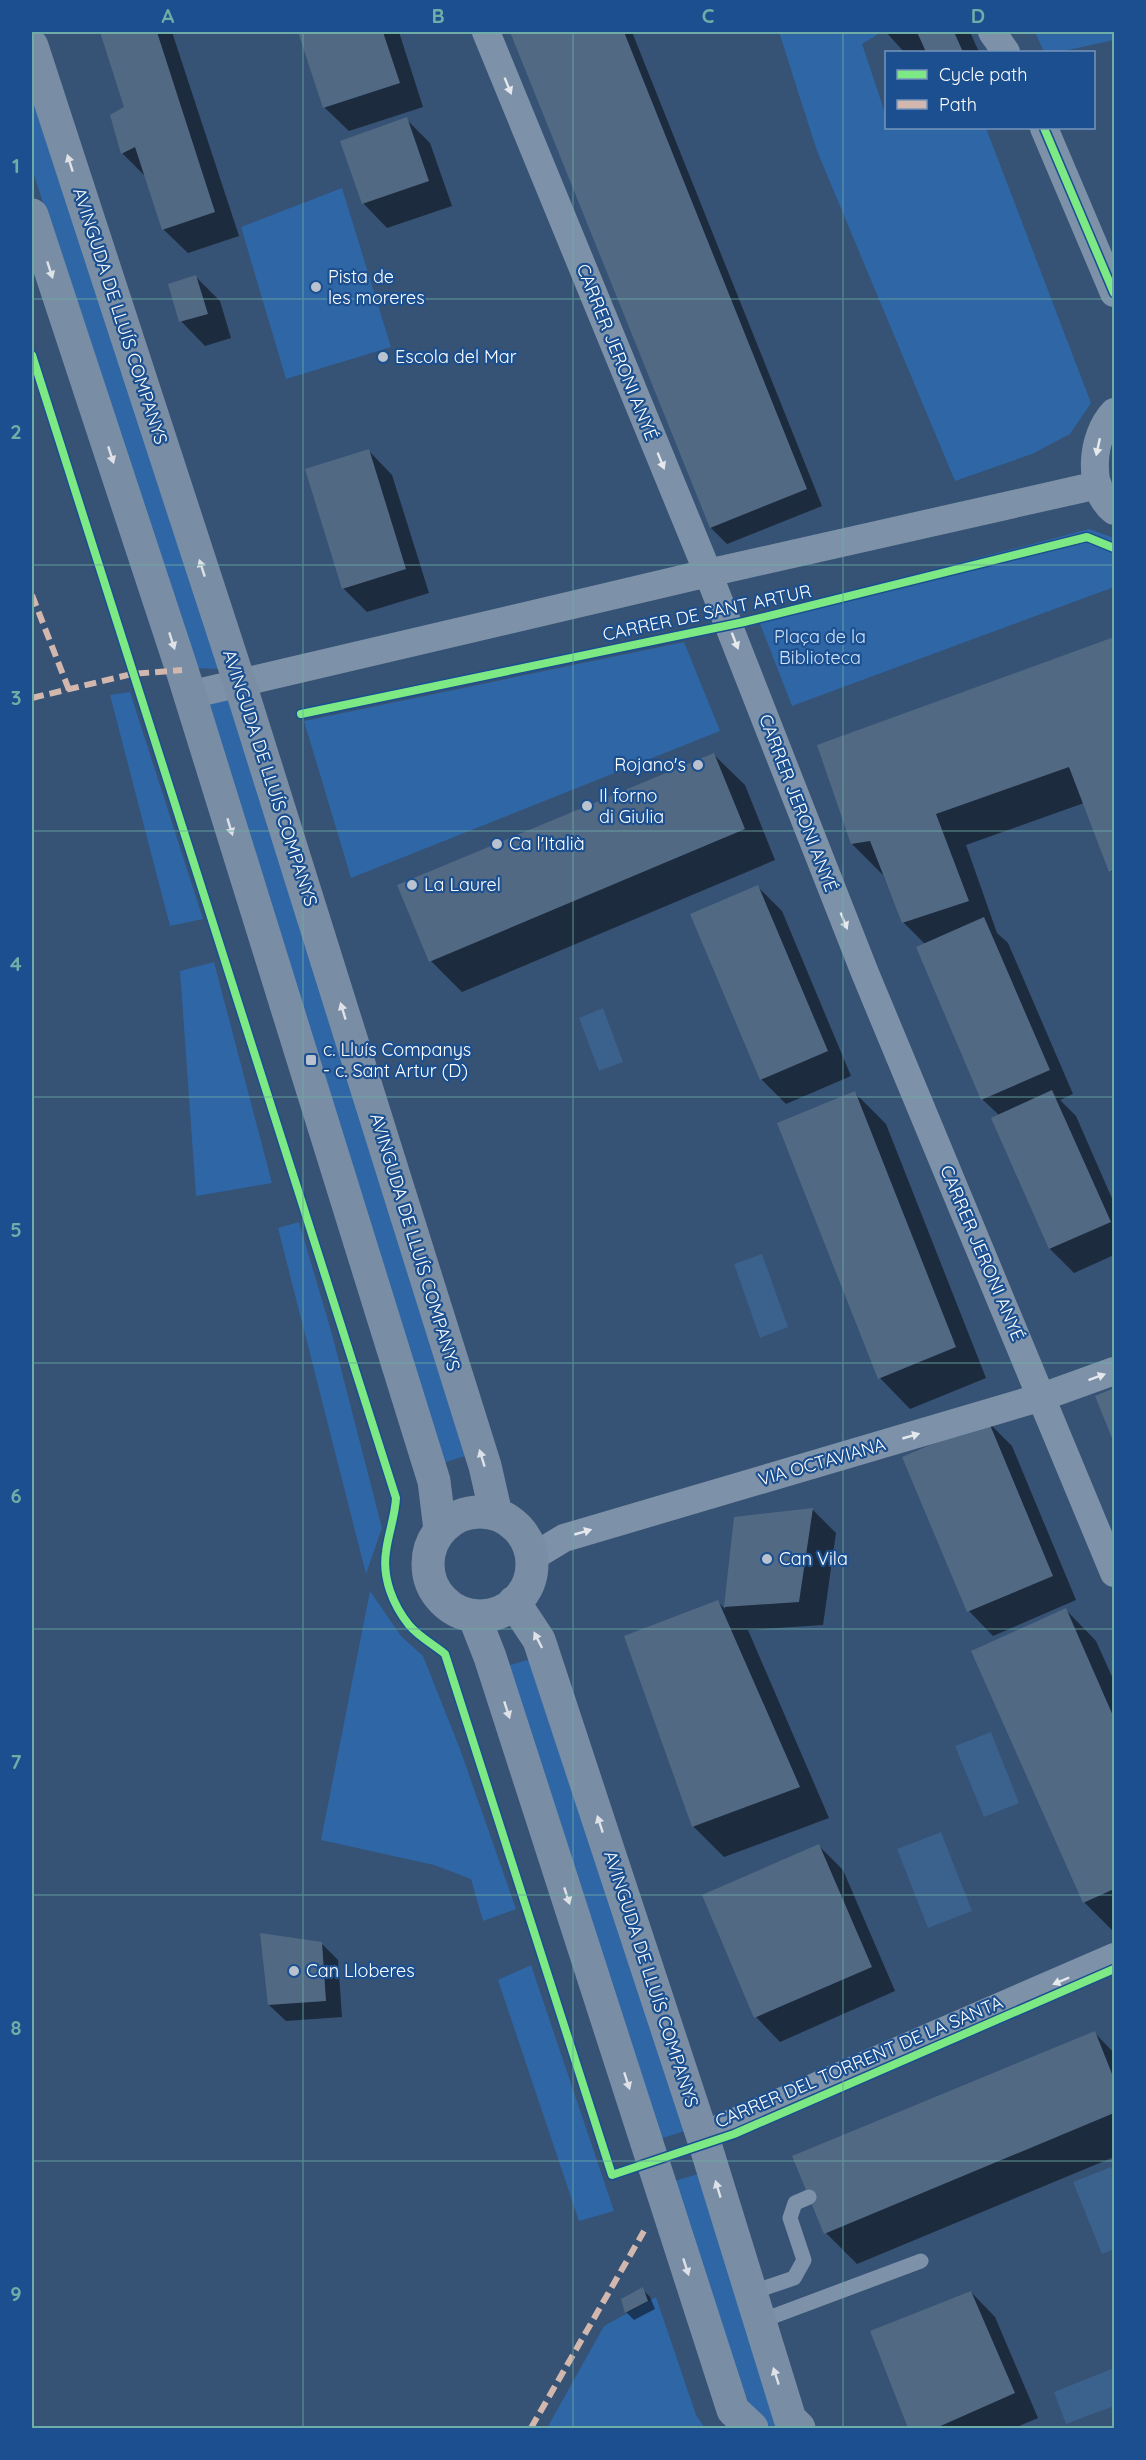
<svg xmlns="http://www.w3.org/2000/svg" width="1146" height="2460" font-family="Quicksand,sans-serif">
  <style>
    .green { fill: #2f66a5 }
    .water { fill: #3b618d }
    .shadow { fill: #0007 }
    .building { fill: #526984 }
    .lines { fill: none; stroke-linecap: round; stroke-linejoin: round }
    .lane { stroke: #7d92a8; stroke-width: 15 }
    .street { stroke: #7d92a8; stroke-width: 28 }
    .secondary { stroke: #798da4; stroke-width: 33 }
    .quiet { stroke: #d1b7ad; stroke-width: 6; stroke-dasharray: 12 6; stroke-linecap: butt }
    .cycleway-casing { stroke: #1b4f8f; stroke-width: 11 }
    .cycleway { stroke: #7ce984; stroke-width: 8 }
    .oneway { fill: #e5e9ee }
    .oneway2 { fill: #dee2e8 }
    .grid { fill: none; stroke: #6fada8; stroke-width: 1.5; stroke-opacity: 0.55 }
    .poi-dot { fill: #b9c2ce; stroke: #1b4f8f; stroke-width: 2 }
    .labels { text-anchor: middle; stroke-width: 4.5; stroke-linejoin: round; paint-order: stroke }
    .poi-label { font-size: 18px; fill: #fff; stroke: #1b4f8f; text-anchor: start }
    .street-label { font-size: 18px; fill: #fff; stroke: #1b4f8f }
    .park-label { font-size: 18px; fill: #cfe3fa; stroke: #1b4f8f }
    .neatline { fill: none; stroke: #6fada8; stroke-width: 2 }
    .grid-label { font-size: 20px; text-anchor: middle; font-weight: bold; fill: #6fada8 }
  </style>
  <rect width="100%" height="100%" fill="#365274"/>
  <path class="green" d="M 779,32 L 875,32 L 877,35 L 862,44 L 886,116 L 886,128 L 986,128 L 1091,403 L 1070,434 L 1032,454 L 955,481 L 817,151 Z
    M 1035,32 L 1114,32 L 1114,40 L 1059,52 L 1044,52 Z
    M 32,86 L 223,669 L 190,668 L 117,428 L 32,169 Z
    M 342,188 L 391,347 L 286,379 L 241,227 Z
    M 1089,529 L 1114,538 L 1114,587 L 792,706 L 757,616 Z
    M 684,642 L 720,731 L 351,878 L 304,721 Z
    M 130,692 L 203,919 L 170,926 L 110,695 Z
    M 236,697 L 468,1455 L 440,1464 L 202,705 Z
    M 214,962 L 272,1183 L 196,1196 L 180,971 Z
    M 299,1222 L 332,1334 L 382,1528 L 366,1574 L 278,1228 Z
    M 370,1591 L 401,1636 L 423,1656 L 460,1749 L 516,1909 L 483,1921 L 471,1879 L 434,1865 L 321,1840 Z
    M 534,1658 L 688,2130 L 660,2139 L 504,1667 Z
    M 531,1965 L 614,2211 L 579,2221 L 498,1980 Z
    M 698,2174 L 778,2428 L 771,2428 L 752,2409 L 737,2379 L 671,2182 Z
    M 656,2297 L 696,2415 L 705,2428 L 547,2428 L 604,2326 Z"/>
  <path class="water" d="M 603,1008 L 623,1062 L 599,1071 L 579,1018 Z
    M 762,1254 L 788,1327 L 760,1338 L 734,1264 Z
    M 991,1732 L 1019,1803 L 984,1817 L 955,1746 Z
    M 941,1832 L 972,1911 L 928,1928 L 897,1849 Z
    M 1111,2167 L 1114,2174 L 1114,2249 L 1102,2254 L 1073,2182 Z
    M 1114,2368 L 1114,2406 L 1066,2424 L 1054,2392 Z"/>
  <path class="shadow" d="M 101,32 L 172,32 L 239,236 L 188,253 L 163,229 L 146,177 L 122,153 L 126,108 Z
    M 300,32 L 399,32 L 423,107 L 349,131 L 324,107 Z
    M 512,32 L 632,32 L 822,506 L 727,544 L 711,528 Z
    M 886,32 L 970,32 L 979,52 L 904,52 Z
    M 406,119 L 430,143 L 452,206 L 387,228 L 363,203 Z
    M 196,277 L 220,301 L 231,338 L 205,346 L 181,321 Z
    M 368,450 L 392,475 L 429,593 L 367,612 L 343,588 Z
    M 1114,638 L 1114,875 L 1111,871 L 1084,803 L 966,845 L 997,933 L 1008,943 L 1073,1094 L 1060,1100 L 1076,1116 L 1114,1203 L 1114,1255 L 1074,1273 L 1050,1249 L 993,1118 L 999,1115 L 982,1099 L 926,945 L 903,922 L 883,875 L 852,844 L 819,746 Z
    M 714,755 L 745,785 L 775,860 L 462,992 L 431,961 Z
    M 758,887 L 782,911 L 851,1076 L 786,1104 L 762,1080 L 692,915 Z
    M 855,1093 L 886,1124 L 986,1378 L 910,1409 L 880,1378 Z
    M 1114,1390 L 1114,1439 L 1097,1397 Z
    M 988,1422 L 1012,1446 L 1076,1600 L 993,1636 L 969,1611 L 903,1458 Z
    M 812,1509 L 836,1533 L 823,1625 L 748,1630 L 829,1818 L 724,1857 L 693,1826 L 718,1602 L 725,1609 L 736,1518 Z
    M 1066,1610 L 1096,1641 L 1114,1681 L 1114,1932 L 1084,1902 Z
    M 819,1846 L 843,1870 L 895,1991 L 780,2042 L 756,2017 L 704,1896 Z
    M 321,1943 L 338,1960 L 342,2017 L 286,2021 L 269,2005 Z
    M 1094,2032 L 1114,2053 L 1114,2157 L 857,2264 L 826,2233 L 794,2157 Z
    M 642,2289 L 650,2297 L 655,2309 L 634,2320 L 626,2312 Z
    M 971,2292 L 995,2317 L 1038,2418 L 1014,2428 L 910,2428 L 872,2332 Z"/>
  <path class="building" d="M 100,32 L 157,32 L 215,212 L 162,230 L 135,147 L 121,154 L 110,115 L 124,107 Z
    M 298,32 L 383,32 L 400,83 L 323,108 Z
    M 510,32 L 624,32 L 807,489 L 710,528 Z
    M 917,32 L 954,32 L 963,52 L 926,52 Z
    M 407,117 L 429,181 L 362,204 L 340,141 Z
    M 196,275 L 208,314 L 179,322 L 168,284 Z
    M 369,449 L 406,569 L 342,589 L 305,469 Z
    M 1114,637 L 1114,870 L 1109,872 L 1069,767 L 936,814 L 969,901 L 902,923 L 870,841 L 851,844 L 817,745 Z
    M 714,753 L 745,829 L 429,962 L 397,885 Z
    M 758,885 L 828,1051 L 760,1080 L 690,914 Z
    M 984,917 L 1050,1070 L 981,1100 L 916,947 Z
    M 1052,1090 L 1111,1222 L 1049,1249 L 991,1118 Z
    M 855,1091 L 956,1347 L 878,1379 L 777,1123 Z
    M 1114,1388 L 1114,1443 L 1095,1396 Z
    M 988,1420 L 1053,1576 L 967,1612 L 902,1457 Z
    M 813,1508 L 799,1602 L 724,1607 L 734,1517 Z
    M 718,1600 L 800,1787 L 692,1827 L 624,1636 Z
    M 1066,1608 L 1114,1718 L 1114,1889 L 1083,1903 L 971,1651 Z
    M 819,1844 L 872,1967 L 754,2018 L 702,1895 Z
    M 260,1933 L 322,1942 L 326,2001 L 268,2005 Z
    M 1095,2031 L 1114,2079 L 1114,2113 L 824,2234 L 792,2156 Z
    M 643,2287 L 648,2301 L 625,2313 L 621,2299 Z
    M 971,2291 L 1015,2393 L 936,2428 L 908,2428 L 870,2331 Z"/>
  <g class="lines">
    <path class="lane" d="M 750,2293 L 794,2278 L 804,2260 L 790,2218 L 795,2203 L 809,2197
      M 758,2322 L 921,2261"/>
    <path class="street" d="M 486,32 L 708,573 L 865,973 L 1114,1573
      M 992,32 L 1006,52
      M 1044,128 L 1114,293
      M 1114,412 C 1091,436 1086,489 1114,511
      M 189,695 L 708,573 L 1098,485
      M 531,1558 L 564,1538 L 1042,1397 L 1114,1371
      M 702,2136 L 1114,1957"/>
    <path class="secondary" d="M 32,46 L 240,684 L 485,1466 L 496,1514
      M 32,215 L 182,670 L 434,1481 L 440,1530
      M428 1564a52 52 0 1 1 104 0a52 52 0 1 1-104 0Z
      M 514,1602 L 539,1640 L 705,2144 L 790,2419 L 799,2428
      M 474,1616 L 490,1657 L 733,2410 L 752,2428"/>
    <path class="quiet" d="M 32,595 L 69,690
      M 32,698 L 132,674 L 182,670
      M 531,2428 L 644,2231"/>
    <defs>
      <path id="cycleway" d="M 1044,128 L 1114,293
        M 32,355 L 396,1498 C 395,1517 388,1534 386,1552 C 382,1578 393,1605 409,1625 C 418,1636 434,1645 445,1654 L 612,2175 L 734,2134 L 1114,1969
        M 301,714 L 744,622 L 1087,537 L 1114,548"/>
    </defs>
    <use href="#cycleway" class="cycleway-casing"/>
    <use href="#cycleway" class="cycleway"/>
  </g>
  <defs><path id="oneway-solid" d="M-6-.8H1V-3.2L6.5 0L1 3.2V.8H-6Z" transform="scale(1.5)"/></defs>
  <g class="oneway">
    <use href="#oneway-solid" transform="translate(508 86) rotate(68)"/>
    <use href="#oneway-solid" transform="translate(1098 447) rotate(102)"/>
    <use href="#oneway-solid" transform="translate(661 461) rotate(68)"/>
    <use href="#oneway-solid" transform="translate(735 641) rotate(69)"/>
    <use href="#oneway-solid" transform="translate(844 921) rotate(68)"/>
    <use href="#oneway-solid" transform="translate(1097 1377) rotate(-20)"/>
    <use href="#oneway-solid" transform="translate(911 1436) rotate(-16)"/>
    <use href="#oneway-solid" transform="translate(583 1532) rotate(-16)"/>
    <use href="#oneway-solid" transform="translate(1061 1981) rotate(157)"/>
  </g>
  <g class="oneway2">
    <use href="#oneway-solid" transform="translate(70 163) rotate(-108)"/>
    <use href="#oneway-solid" transform="translate(50 270) rotate(72)"/>
    <use href="#oneway-solid" transform="translate(111 455) rotate(72)"/>
    <use href="#oneway-solid" transform="translate(202 568) rotate(-108)"/>
    <use href="#oneway-solid" transform="translate(172 641) rotate(72)"/>
    <use href="#oneway-solid" transform="translate(230 827) rotate(73)"/>
    <use href="#oneway-solid" transform="translate(343 1011) rotate(-107)"/>
    <use href="#oneway-solid" transform="translate(482 1458) rotate(-107)"/>
    <use href="#oneway-solid" transform="translate(538 1640) rotate(-117)"/>
    <use href="#oneway-solid" transform="translate(507 1710) rotate(72)"/>
    <use href="#oneway-solid" transform="translate(600 1824) rotate(-108)"/>
    <use href="#oneway-solid" transform="translate(567 1896) rotate(72)"/>
    <use href="#oneway-solid" transform="translate(627 2081) rotate(72)"/>
    <use href="#oneway-solid" transform="translate(718 2189) rotate(-107)"/>
    <use href="#oneway-solid" transform="translate(686 2267) rotate(72)"/>
    <use href="#oneway-solid" transform="translate(776 2376) rotate(-108)"/>
  </g>
  <path class="grid" d="M 303,32 L 303,2428M 573,32 L 573,2428M 843,32 L 843,2428M 32,299 L 1114,299M 32,565 L 1114,565M 32,831 L 1114,831M 32,1097 L 1114,1097M 32,1363 L 1114,1363M 32,1629 L 1114,1629M 32,1895 L 1114,1895M 32,2161 L 1114,2161"/>
  <g class="poi-dot">
    <circle cx="316" cy="287" r="6"/>
    <circle cx="383" cy="357" r="6"/>
    <circle cx="698" cy="765" r="6"/>
    <circle cx="587" cy="806" r="6"/>
    <circle cx="497" cy="844" r="6"/>
    <circle cx="412" cy="885" r="6"/>
    <rect x="305" y="1054" width="12" height="12" rx="3"/>
    <circle cx="767" cy="1559" r="6"/>
    <circle cx="294" cy="1971" r="6"/>
  </g>
  <g class="labels">
    <g class="poi-label">
      <text x="328" y="283">Pista de<tspan x="328" dy="21">les moreres</tspan></text>
      <text x="395" y="363">Escola del Mar</text>
      <text x="686" y="771" text-anchor="end">Rojano's</text>
      <text x="599" y="802">Il forno<tspan x="599" dy="21">di Giulia</tspan></text>
      <text x="509" y="850">Ca l'Italià</text>
      <text x="424" y="891">La Laurel</text>
      <text x="323" y="1056">c. Lluís Companys<tspan x="323" dy="21">- c. Sant Artur (D)</tspan></text>
      <text x="779" y="1565">Can Vila</text>
      <text x="306" y="1977">Can Lloberes</text>
    </g>
    <g class="street-label">
      <text transform="translate(120 316) rotate(72)" y="6">AVINGUDA DE LLUÍS COMPANYS</text>
      <text transform="translate(617 352) rotate(68)" y="6">CARRER JERONI ANYÉ</text>
      <text transform="translate(707 613) rotate(-12)" y="6">CARRER DE SANT ARTUR</text>
      <text transform="translate(270 778) rotate(72)" y="6">AVINGUDA DE LLUÍS COMPANYS</text>
      <text transform="translate(798 803) rotate(69)" y="6">CARRER JERONI ANYÉ</text>
      <text transform="translate(415 1242) rotate(73)" y="6">AVINGUDA DE LLUÍS COMPANYS</text>
      <text transform="translate(982 1253) rotate(67)" y="6">CARRER JERONI ANYÉ</text>
      <text transform="translate(822 1462) rotate(-16)" y="6">VIA OCTAVIANA</text>
      <text transform="translate(651 1979) rotate(72)" y="6">AVINGUDA DE LLUÍS COMPANYS</text>
      <text transform="translate(859 2062) rotate(-23)" y="6">CARRER DEL TORRENT DE LA SANTA</text>
    </g>
    <g class="park-label">
      <text x="820" y="643">Plaça de la<tspan x="820" dy="21">Biblioteca</tspan></text>
    </g>
  </g>
  <rect width="1146" height="2460" fill="none" stroke="#1b4f8f" stroke-width="66"/>
  <rect x="885" y="51" width="210" height="78" fill="#1b4f8f" stroke="#7695bc" stroke-width="1.5"/>
  <rect x="897" y="70" width="30" height="9" fill="#7ce984" stroke="#7695bc" stroke-width="1.5"/>
  <text x="939" y="81" font-size="18" fill="#ffffff">Cycle path</text>
  <rect x="897" y="100" width="30" height="9" fill="#d1b7ad" stroke="#7695bc" stroke-width="1.5"/>
  <text x="939" y="111" font-size="18" fill="#ffffff">Path</text>
  <rect x="33" y="33" width="1080" height="2394" class="neatline"/>
  <g class="grid-label">
    <text x="168" y="23">A</text>
    <text x="438" y="23">B</text>
    <text x="708" y="23">C</text>
    <text x="978" y="23">D</text>
    <text x="16" y="173">1</text>
    <text x="16" y="439">2</text>
    <text x="16" y="705">3</text>
    <text x="16" y="971">4</text>
    <text x="16" y="1237">5</text>
    <text x="16" y="1503">6</text>
    <text x="16" y="1769">7</text>
    <text x="16" y="2035">8</text>
    <text x="16" y="2301">9</text>
  </g>
</svg>
